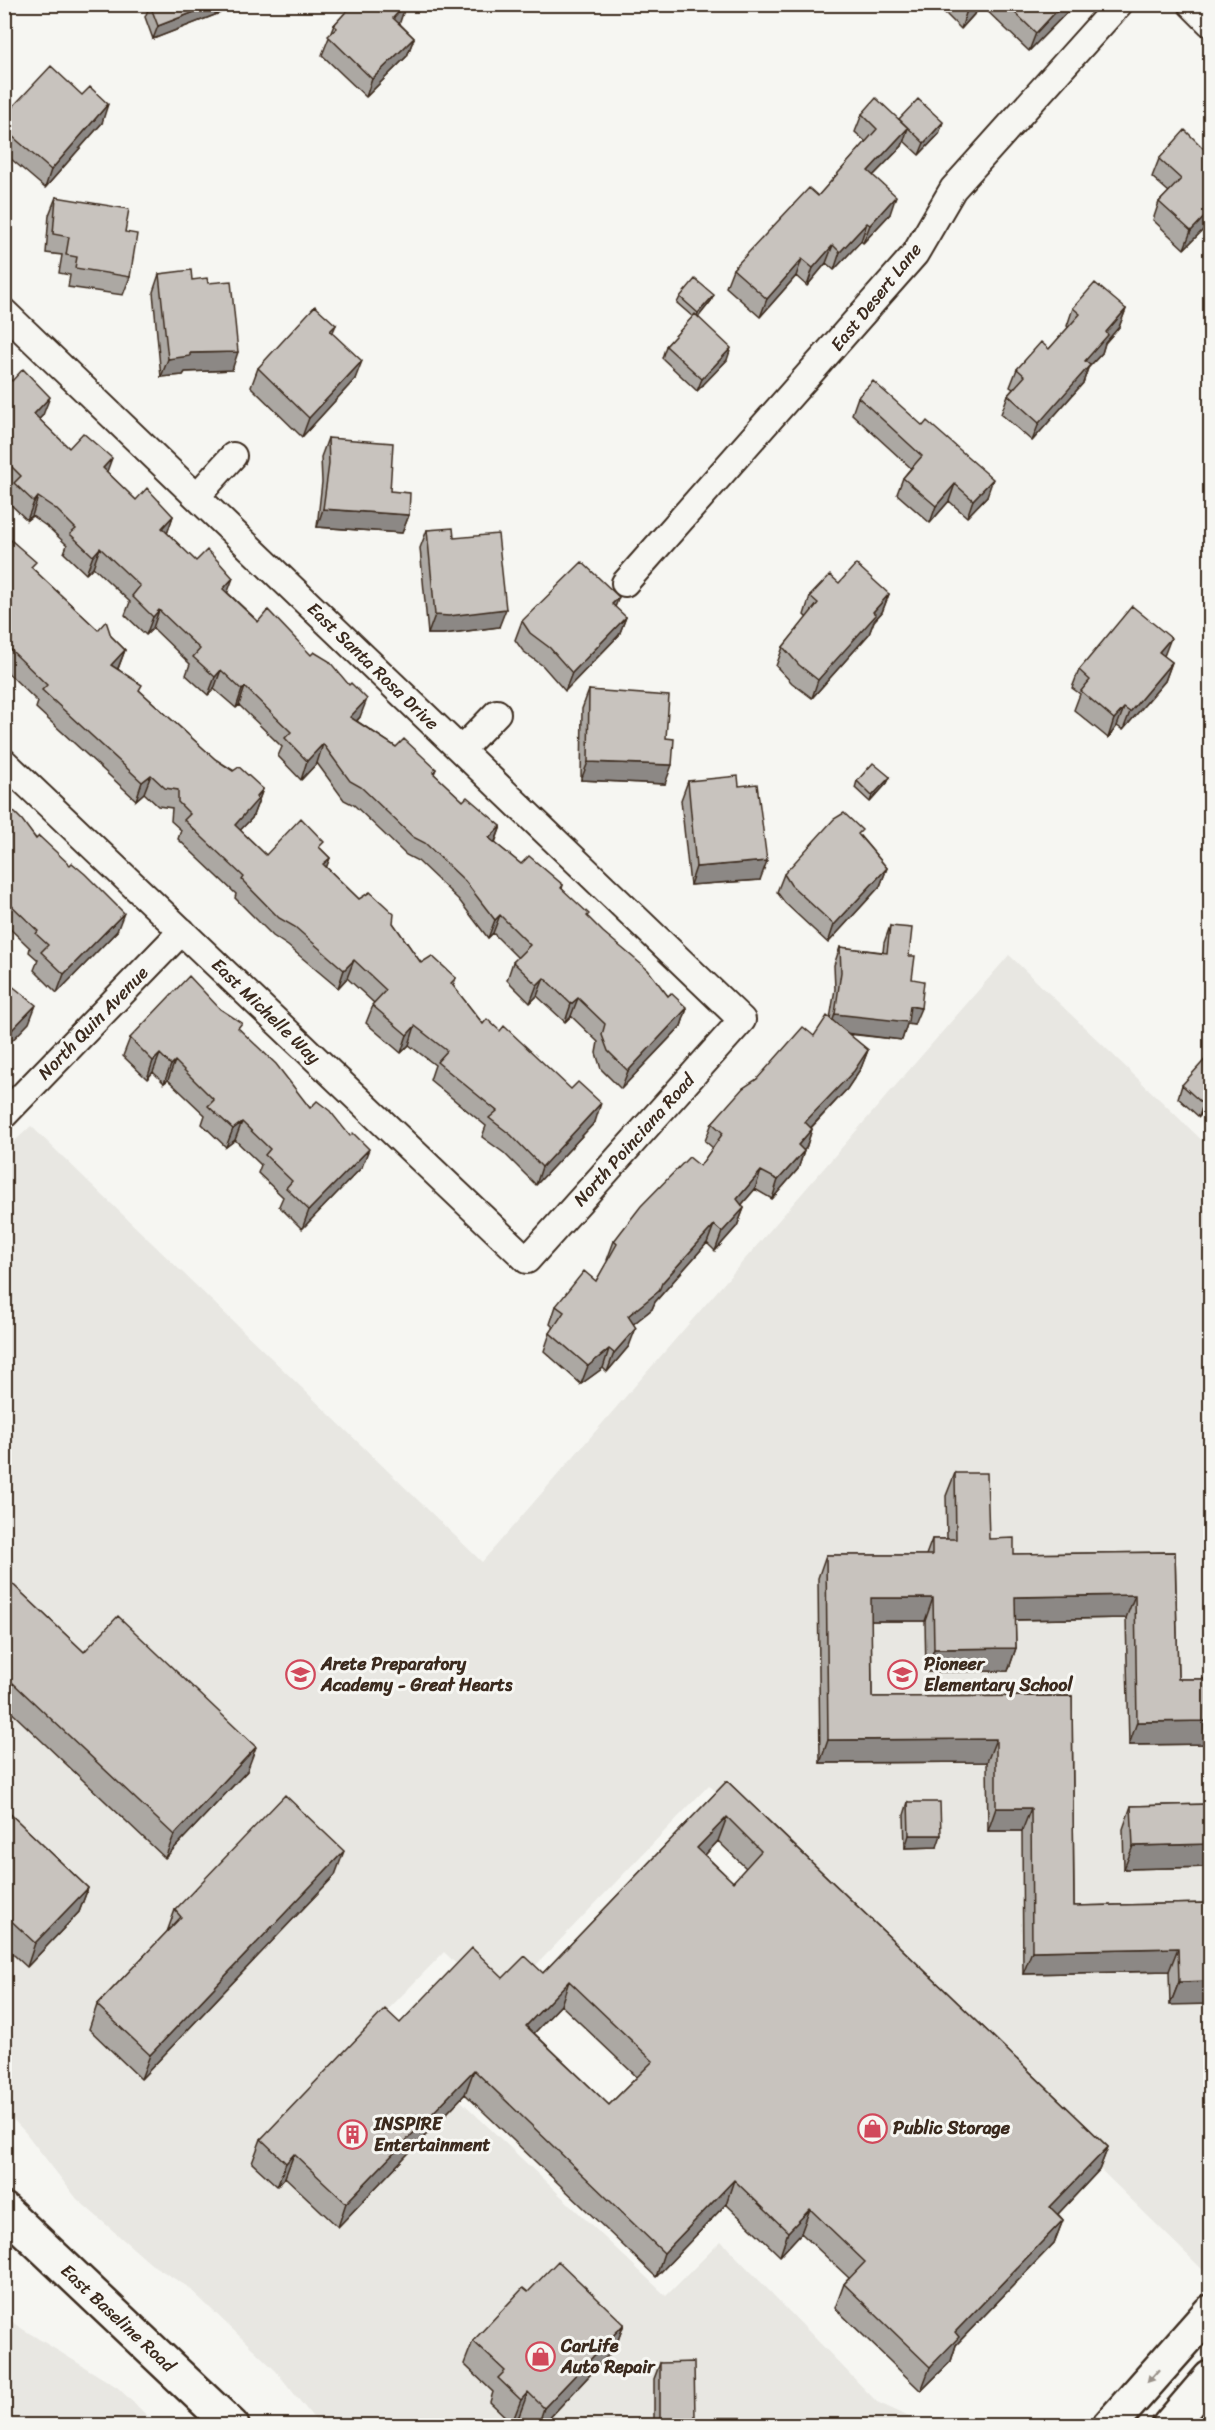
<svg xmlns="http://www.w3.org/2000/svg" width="1215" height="2430" font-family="Sriracha,sans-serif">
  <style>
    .built { fill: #e8e7e2 }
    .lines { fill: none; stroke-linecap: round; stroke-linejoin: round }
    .street-casing { stroke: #3b2a1e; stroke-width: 30 }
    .secondary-casing { stroke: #3b2a1e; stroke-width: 38 }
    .primary-casing { stroke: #3b2a1e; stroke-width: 38 }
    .street { stroke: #f6f6f2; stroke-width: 26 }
    .secondary { stroke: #f6f6f2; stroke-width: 33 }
    .primary { stroke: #f6f6f2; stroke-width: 33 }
    .wall { fill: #aca8a3; stroke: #3b2a1e; stroke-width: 1.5; fill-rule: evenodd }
    .shaded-wall { fill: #8c8885; stroke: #3b2a1e; stroke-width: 1.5 }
    .building { fill: #c8c3be; stroke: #3b2a1e; stroke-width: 1.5; fill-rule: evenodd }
    .oneway { fill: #989088 }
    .labels { text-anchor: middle; stroke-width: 6; stroke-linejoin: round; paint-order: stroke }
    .street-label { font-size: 18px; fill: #3b2a1e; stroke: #f6f6f2 }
    .poi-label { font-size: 18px; font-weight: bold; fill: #3b2a1e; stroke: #f6f6f2; text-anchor: start }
  </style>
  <rect width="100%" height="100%" fill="#f6f6f2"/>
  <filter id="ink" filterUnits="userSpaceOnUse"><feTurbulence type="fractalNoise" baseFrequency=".0167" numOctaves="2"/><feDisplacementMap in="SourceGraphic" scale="12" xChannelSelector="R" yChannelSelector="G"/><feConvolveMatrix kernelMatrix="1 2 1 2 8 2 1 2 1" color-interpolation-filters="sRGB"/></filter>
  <g filter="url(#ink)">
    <path class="built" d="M 1009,955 L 1210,1148 L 1210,2277 L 709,1785 L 519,1983 L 495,2002 L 444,1952 L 377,2021 L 666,2296 L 721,2241 L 877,2402 L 927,2425 L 319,2425 L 276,2371 L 188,2287 L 151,2264 L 77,2199 L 25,2132 L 5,2111 L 4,1151 L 31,1126 L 482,1562 Z
      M 4,2314 L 16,2325 L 117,2387 L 157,2425 L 5,2425 Z"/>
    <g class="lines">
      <defs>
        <path id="street" d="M 1191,4 L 1210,23
          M 4,312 L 742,1020 L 527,1260 L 4,762
          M 197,496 L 233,456
          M 625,583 L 915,254 L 953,189 L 1119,4
          M 461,750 L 497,713
          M 4,1115 L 182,931"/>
        <path id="secondary" d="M 1109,2426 L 1210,2312
          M 1169,2426 L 1210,2378"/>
        <path id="primary" d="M 4,2210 L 232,2426"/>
      </defs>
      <use href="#street" class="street-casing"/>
      <use href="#secondary" class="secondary-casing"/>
      <use href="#primary" class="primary-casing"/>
      <use href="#street" class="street"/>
      <use href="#secondary" class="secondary"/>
      <use href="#primary" class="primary"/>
    </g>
    <path class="wall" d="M 351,4 L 406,4 L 399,23 L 414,38 L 407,56 L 366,97 L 322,55 L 334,25 L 350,8 Z
      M 936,4 L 1071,4 L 1069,10 L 1029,51 L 982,6 L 961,29 Z
      M 150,5 L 220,13 L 153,39 L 145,17 Z
      M 862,114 L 899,119 L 939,134 L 919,155 L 904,141 L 902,146 L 873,176 L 890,214 L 863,243 L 861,241 L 834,270 L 826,263 L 807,286 L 796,276 L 760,317 L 726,287 L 733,269 L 818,196 L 866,142 L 855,132 Z
      M 4,116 L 102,123 L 45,188 L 4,153 Z
      M 1210,155 L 1210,223 L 1184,249 L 1153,220 L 1159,202 L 1169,192 L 1152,177 L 1159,159 Z
      M 56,197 L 125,232 L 130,277 L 123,295 L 68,287 L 70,275 L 59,273 L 62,255 L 46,253 L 49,215 Z
      M 159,274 L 208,283 L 232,370 L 185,372 L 183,375 L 161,377 L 153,292 Z
      M 680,297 L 711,301 L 698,317 L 727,360 L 697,391 L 662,358 L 666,346 L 693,317 L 677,303 Z
      M 1073,308 L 1126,309 L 1119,327 L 1105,343 L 1102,353 L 1088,368 L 1083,383 L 1032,441 L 1001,414 L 1008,395 L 1013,389 L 1010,387 L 1017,369 L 1049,349 L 1068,328 L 1067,326 Z
      M 336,325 L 332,334 L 355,379 L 302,437 L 251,387 L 258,368 Z
      M 4,373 L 43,415 L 39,419 L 69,448 L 107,472 L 136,500 L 173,516 L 167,533 L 228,593 L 360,717 L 357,721 L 396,747 L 436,769 L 434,774 L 463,801 L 501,826 L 495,843 L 521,864 L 563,885 L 562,889 L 587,917 L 668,996 L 687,1008 L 681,1026 L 621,1089 L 601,1069 L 596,1053 L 598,1042 L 571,1016 L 565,1022 L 537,996 L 530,1003 L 507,980 L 513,962 L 518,958 L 493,933 L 488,938 L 459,900 L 418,861 L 406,855 L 354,805 L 344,800 L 317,763 L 301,780 L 278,756 L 282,747 L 239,705 L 236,708 L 214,689 L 208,695 L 186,675 L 190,664 L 153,628 L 146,635 L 125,615 L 130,602 L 93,567 L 86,574 L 64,553 L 67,545 L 49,528 L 32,516 L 27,520 L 7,501 L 11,491 L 4,484 Z
      M 858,397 L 987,496 L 967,517 L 949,501 L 930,523 L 897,494 L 903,478 L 911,468 L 852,414 Z
      M 328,438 L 390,491 L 409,515 L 402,533 L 317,527 L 322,482 L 321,457 Z
      M 427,530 L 454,538 L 499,627 L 443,634 L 428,634 L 420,548 Z
      M 4,534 L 33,569 L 98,630 L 111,636 L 125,650 L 118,669 L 140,691 L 215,759 L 263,789 L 252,818 L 240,830 L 266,855 L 321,849 L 330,858 L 326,867 L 359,899 L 393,923 L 421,963 L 456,978 L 453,986 L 483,1024 L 595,1122 L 536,1185 L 504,1153 L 482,1137 L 486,1126 L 430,1080 L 435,1065 L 409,1045 L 401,1053 L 366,1023 L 374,1003 L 347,978 L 338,988 L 288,946 L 273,936 L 235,898 L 236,894 L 178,839 L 181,830 L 171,821 L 172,808 L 158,806 L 144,793 L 136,800 L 36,708 L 38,702 L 4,669 Z
      M 839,583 L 889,594 L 882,612 L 874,621 L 869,634 L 812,698 L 792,683 L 776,666 L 783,647 L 807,618 L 804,615 L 810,596 Z
      M 626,617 L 619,635 L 565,691 L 543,666 L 523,651 L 515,640 L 522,621 Z
      M 1164,656 L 1172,662 L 1165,681 L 1123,730 L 1117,726 L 1108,738 L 1074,710 L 1080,694 L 1072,688 L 1079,670 Z
      M 589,690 L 666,738 L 665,784 L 581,780 L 582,709 Z
      M 890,777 L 887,783 L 870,802 L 855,788 L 857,781 Z
      M 688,781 L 739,786 L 760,880 L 690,885 L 681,800 Z
      M 4,802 L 117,931 L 57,993 L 34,970 L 38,960 L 29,952 L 30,948 L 4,923 Z
      M 860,836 L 887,868 L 880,886 L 828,943 L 785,903 L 777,892 L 784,874 Z
      M 890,926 L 909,956 L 914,1025 L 907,1024 L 902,1040 L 848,1034 L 868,1050 L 861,1068 L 847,1089 L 811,1128 L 812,1129 L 806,1148 L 803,1150 L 804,1151 L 798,1169 L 772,1199 L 755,1189 L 742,1204 L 744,1208 L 737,1226 L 715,1251 L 707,1243 L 655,1302 L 652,1309 L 633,1324 L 629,1346 L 607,1372 L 603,1368 L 581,1384 L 544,1351 L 550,1333 L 554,1328 L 550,1324 L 556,1306 L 596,1281 L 608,1261 L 607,1260 L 614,1241 L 700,1166 L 713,1148 L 705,1141 L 712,1123 L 757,1079 L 814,1036 L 830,1019 L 835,989 L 834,965 L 840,947 L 883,952 L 884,943 Z
      M 240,1030 L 362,1167 L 302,1229 L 279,1206 L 283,1197 L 258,1173 L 261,1165 L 235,1140 L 226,1147 L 202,1124 L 205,1115 L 168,1080 L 164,1083 L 153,1072 L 147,1079 L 123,1056 L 130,1038 Z
      M 1182,1085 L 1210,1104 L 1199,1117 L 1178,1098 Z
      M 955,1473 L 989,1539 L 1014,1554 L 1175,1552 L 1178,1679 L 1210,1679 L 1210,1744 L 1129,1745 L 1126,1618 L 1015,1620 L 1016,1648 L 1008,1671 L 926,1672 L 925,1621 L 871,1621 L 872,1697 L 1072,1696 L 1074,1906 L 1210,1903 L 1170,2005 L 1169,1971 L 1023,1974 L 1022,1831 L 988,1831 L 987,1762 L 820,1763 L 818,1578 L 826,1555 L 926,1555 L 932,1539 L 947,1539 L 946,1496 Z
      M 4,1576 L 84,1652 L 247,1771 L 165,1858 L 5,1706 Z
      M 727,1781 L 1108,2147 L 1099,2170 L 1058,2214 L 1063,2220 L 1054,2243 L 956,2345 L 951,2361 L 921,2391 L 835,2308 L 844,2284 L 849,2278 L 801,2233 L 780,2256 L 726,2204 L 656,2277 L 465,2094 L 338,2227 L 285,2177 L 277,2186 L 252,2163 L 261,2139 L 400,2023 L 503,1978 L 543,1973 ZM 718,1841 L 746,1868 L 733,1882 L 705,1855 ZM 561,2005 L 637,2077 L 609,2105 L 534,2033 Z
      M 908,1802 L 937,1847 L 905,1848 L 904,1815 Z
      M 1210,1804 L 1210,1867 L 1124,1869 L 1123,1829 L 1131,1806 Z
      M 4,1808 L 88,1888 L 79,1912 L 27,1967 L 4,1946 Z
      M 335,1875 L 141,2079 L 89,2029 L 97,2005 L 167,1932 L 175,1910 Z
      M 528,2292 L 624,2324 L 615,2348 L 542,2426 L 529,2426 L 519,2416 L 512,2423 L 490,2402 L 493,2392 L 464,2364 L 473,2341 Z
      M 660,2363 L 695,2418 L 743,2426 L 654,2426 L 654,2379 Z"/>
    <path class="shaded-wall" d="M 215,4 L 224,4 L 220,13 L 153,39 L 158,26 Z
      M 406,4 L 400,22 L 387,37 L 393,18 Z
      M 973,4 L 983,4 L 961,29 L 967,10 Z
      M 1063,4 L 1071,4 L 1069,10 L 1029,51 L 1036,33 Z
      M 414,38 L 407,56 L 366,97 L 372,79 Z
      M 108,104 L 102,123 L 45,188 L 51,170 Z
      M 943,122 L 939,134 L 919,155 L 924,143 Z
      M 908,128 L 902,146 L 861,188 L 868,171 Z
      M 896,196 L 890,214 L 863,243 L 870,225 Z
      M 1210,211 L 1210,223 L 1184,249 L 1191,231 Z
      M 867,223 L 861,241 L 834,270 L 840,252 Z
      M 833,245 L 826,263 L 807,286 L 813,268 Z
      M 802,259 L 796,276 L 760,317 L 767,299 Z
      M 714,295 L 711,301 L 696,320 L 698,313 Z
      M 1126,309 L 1119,327 L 1105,343 L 1102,353 L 1088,368 L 1083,383 L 1032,441 L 1039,423 L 1106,332 Z
      M 731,348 L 727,360 L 697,391 L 702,379 Z
      M 238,352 L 232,370 L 185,372 L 183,375 L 161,377 L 168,359 L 190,353 Z
      M 362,361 L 355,379 L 302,437 L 309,418 Z
      M 50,397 L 43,415 L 27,432 L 34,414 Z
      M 112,458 L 105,477 L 103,468 Z
      M 993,479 L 987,496 L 967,517 L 973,500 Z
      M 955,484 L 949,501 L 930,523 L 936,506 Z
      M 38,497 L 32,516 L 27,520 L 34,502 Z
      M 323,509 L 409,515 L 402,533 L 317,527 Z
      M 173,516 L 167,534 L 162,528 Z
      M 100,548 L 93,567 L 86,574 L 93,556 Z
      M 233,578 L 226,597 L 223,589 Z
      M 889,594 L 882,612 L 874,621 L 869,634 L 812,698 L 818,680 L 873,612 Z
      M 619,597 L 612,615 L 612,604 Z
      M 506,609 L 499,627 L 443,634 L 428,634 L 435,615 Z
      M 159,610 L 153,628 L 146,635 L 153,617 Z
      M 626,617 L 619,635 L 565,691 L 572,673 Z
      M 1171,638 L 1164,656 L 1159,652 Z
      M 125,650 L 118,668 L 105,683 L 111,665 Z
      M 1172,662 L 1165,681 L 1123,730 L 1130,712 Z
      M 221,670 L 214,689 L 208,695 L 215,677 Z
      M 245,687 L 239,705 L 236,708 L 242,690 Z
      M 367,699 L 360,717 L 343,735 L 350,717 Z
      M 1124,708 L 1117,726 L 1108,738 L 1114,719 Z
      M 323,744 L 317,763 L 301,780 L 307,761 Z
      M 588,762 L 672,765 L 665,784 L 581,780 Z
      M 151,775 L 144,793 L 136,800 L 142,782 Z
      M 890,777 L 887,783 L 870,802 L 872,796 Z
      M 263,789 L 252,818 L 228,843 L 235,825 Z
      M 501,826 L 494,844 L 489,838 Z
      M 330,858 L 323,876 L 323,864 Z
      M 767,861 L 760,880 L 690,885 L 696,867 Z
      M 887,868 L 880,886 L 828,943 L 834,925 Z
      M 124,913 L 117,931 L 57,993 L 64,974 Z
      M 500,915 L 493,933 L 488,938 L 495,920 Z
      M 354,960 L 347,978 L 338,988 L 344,970 Z
      M 544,978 L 537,996 L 530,1003 L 537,985 Z
      M 578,998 L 571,1016 L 565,1022 L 571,1004 Z
      M 36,1005 L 29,1023 L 4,1049 L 4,1038 Z
      M 910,1006 L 921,1008 L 914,1025 L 907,1024 L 902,1040 L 829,1031 L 835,1014 Z
      M 687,1008 L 681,1026 L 621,1089 L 628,1071 Z
      M 415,1026 L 409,1045 L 401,1053 L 407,1035 Z
      M 868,1050 L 861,1068 L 847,1089 L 798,1141 L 805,1122 Z
      M 160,1054 L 153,1072 L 147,1079 L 153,1061 Z
      M 175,1061 L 168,1080 L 164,1083 L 171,1065 Z
      M 1210,1096 L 1210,1104 L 1199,1117 L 1203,1104 Z
      M 601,1103 L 595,1122 L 536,1185 L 542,1167 Z
      M 242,1122 L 235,1140 L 226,1147 L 233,1129 Z
      M 812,1129 L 806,1148 L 791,1163 L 798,1145 Z
      M 369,1149 L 362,1167 L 302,1229 L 309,1210 Z
      M 804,1151 L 798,1169 L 772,1199 L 778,1180 Z
      M 761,1171 L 755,1189 L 731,1217 L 737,1199 Z
      M 744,1208 L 737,1226 L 715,1251 L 722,1232 Z
      M 714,1225 L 707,1243 L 655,1302 L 652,1309 L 621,1334 L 628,1316 L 662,1283 Z
      M 636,1328 L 629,1346 L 607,1372 L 614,1353 Z
      M 609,1349 L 603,1368 L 581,1384 L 588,1366 Z
      M 1135,1595 L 1126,1618 L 1007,1620 L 1015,1597 Z
      M 871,1598 L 933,1598 L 925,1621 L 863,1621 Z
      M 1016,1648 L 1008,1671 L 926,1672 L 934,1649 Z
      M 13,1683 L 5,1706 L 4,1706 L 4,1692 Z
      M 1210,1721 L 1210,1744 L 1129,1745 L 1137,1722 Z
      M 996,1739 L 987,1762 L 820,1763 L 828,1740 Z
      M 256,1747 L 247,1771 L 165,1858 L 174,1835 Z
      M 996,1808 L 1031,1808 L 1022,1831 L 988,1831 Z
      M 727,1817 L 718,1841 L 689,1872 L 697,1848 Z
      M 909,1835 L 941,1835 L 937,1847 L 905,1848 Z
      M 1210,1844 L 1210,1867 L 1124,1869 L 1133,1846 Z
      M 344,1851 L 335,1875 L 141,2079 L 150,2055 Z
      M 88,1888 L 79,1912 L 27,1967 L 35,1943 Z
      M 1178,1948 L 1169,1971 L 1023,1974 L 1032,1951 Z
      M 569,1981 L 561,2005 L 518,2050 L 526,2026 Z
      M 1210,1981 L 1210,2004 L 1170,2005 L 1179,1982 Z
      M 474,2070 L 465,2094 L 338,2227 L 346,2203 Z
      M 1108,2147 L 1099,2170 L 1042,2231 L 1050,2207 Z
      M 294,2154 L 285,2177 L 277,2186 L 286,2163 Z
      M 734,2180 L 726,2204 L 656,2277 L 664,2253 Z
      M 810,2209 L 801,2233 L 780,2256 L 788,2232 Z
      M 1063,2220 L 1054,2243 L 956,2345 L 951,2361 L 921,2391 L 930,2367 L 955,2332 Z
      M 624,2324 L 615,2348 L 542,2426 L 538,2426 L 544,2408 Z
      M 528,2392 L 519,2416 L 512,2423 L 521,2400 Z"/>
    <path class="building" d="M 151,4 L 215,4 L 158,26 L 150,5 Z
      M 353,4 L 406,4 L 393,18 L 414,38 L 372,79 L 328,36 L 337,28 L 334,25 Z
      M 961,4 L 973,4 L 967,10 Z
      M 1006,4 L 1063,4 L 1036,33 Z
      M 51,66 L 82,95 L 90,87 L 108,104 L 51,170 L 4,129 L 4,116 Z
      M 876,98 L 908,128 L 868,171 L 896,196 L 870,225 L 867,223 L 840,252 L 833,245 L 813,268 L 802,259 L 767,299 L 733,269 L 809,188 L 818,196 L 877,129 L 862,114 Z
      M 918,99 L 943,122 L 924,143 L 899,119 Z
      M 1185,130 L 1210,155 L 1210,211 L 1191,231 L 1159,202 L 1181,179 L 1159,159 Z
      M 56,197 L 129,209 L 125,232 L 137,234 L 130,277 L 75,268 L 77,257 L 66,255 L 69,237 L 53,234 Z
      M 191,270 L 192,280 L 207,278 L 208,283 L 231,281 L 238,352 L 190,353 L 190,356 L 168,359 L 159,274 Z
      M 695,279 L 714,295 L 698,313 L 680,297 Z
      M 1095,283 L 1126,309 L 1106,332 L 1108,335 L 1085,361 L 1090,365 L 1039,423 L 1008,395 L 1025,376 L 1017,369 L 1041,342 L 1049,349 L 1080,314 L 1073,308 Z
      M 315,306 L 336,325 L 330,331 L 362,361 L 309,418 L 258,368 Z
      M 695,314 L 731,348 L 702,379 L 666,346 Z
      M 23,369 L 50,397 L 34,414 L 69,448 L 83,433 L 112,458 L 103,468 L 136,500 L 147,488 L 173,516 L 162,528 L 196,561 L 207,550 L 218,561 L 233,578 L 223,589 L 258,622 L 268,610 L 311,655 L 314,652 L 329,661 L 349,685 L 351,683 L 367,699 L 350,717 L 396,747 L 404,739 L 436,769 L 433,773 L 463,801 L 467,797 L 501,826 L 489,838 L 521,864 L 529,856 L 563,885 L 561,888 L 589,914 L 587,916 L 603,932 L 648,970 L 668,996 L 671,993 L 687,1008 L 628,1071 L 608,1051 L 602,1035 L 605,1024 L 578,998 L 571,1004 L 544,978 L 537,985 L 513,962 L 530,945 L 500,915 L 495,920 L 465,881 L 425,843 L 413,837 L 361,787 L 350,781 L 323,744 L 307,761 L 285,738 L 291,732 L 245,687 L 242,690 L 221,670 L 215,677 L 193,657 L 200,649 L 159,610 L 153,617 L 132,596 L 140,586 L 100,548 L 93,556 L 70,534 L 76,529 L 56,509 L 38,497 L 34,502 L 14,483 L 21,476 L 4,459 L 4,373 L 12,381 Z
      M 873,381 L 923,426 L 927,421 L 993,479 L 973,500 L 955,484 L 936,506 L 903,478 L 922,456 L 858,397 Z
      M 328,438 L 393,443 L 390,491 L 410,493 L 409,515 L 323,509 L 329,464 Z
      M 453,528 L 454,538 L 498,534 L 506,609 L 449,616 L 435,615 L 427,530 Z
      M 4,534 L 36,562 L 31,567 L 98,630 L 106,621 L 111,636 L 125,650 L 111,665 L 142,685 L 139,690 L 215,759 L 233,771 L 239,767 L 263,789 L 256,797 L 258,799 L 235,825 L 266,855 L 301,818 L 324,842 L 319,847 L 330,858 L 323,864 L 359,899 L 370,892 L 394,914 L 393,923 L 421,963 L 432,956 L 456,978 L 451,983 L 483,1024 L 487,1019 L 500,1031 L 504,1026 L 571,1089 L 578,1082 L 601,1103 L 542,1167 L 511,1135 L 489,1118 L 497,1111 L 437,1062 L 447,1051 L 415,1026 L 407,1035 L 372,1005 L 386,990 L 354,960 L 344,970 L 295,927 L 279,918 L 242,880 L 244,877 L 184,820 L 190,814 L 178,802 L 178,790 L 165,788 L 151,775 L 142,782 L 42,690 L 47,685 L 11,650 L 4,646 Z
      M 582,562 L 619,597 L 612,604 L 626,617 L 572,673 L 550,648 L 530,633 L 522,621 Z
      M 856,564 L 889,594 L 873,612 L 876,615 L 818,680 L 799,665 L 783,647 L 818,603 L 810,596 L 830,575 L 839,583 Z
      M 1132,606 L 1171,638 L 1159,652 L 1172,662 L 1130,712 L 1124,708 L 1114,719 L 1081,691 L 1090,680 L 1079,670 Z
      M 589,690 L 669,696 L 666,738 L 674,739 L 672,765 L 588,762 Z
      M 873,763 L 890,777 L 872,796 L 857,781 Z
      M 738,776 L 739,786 L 757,784 L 767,861 L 696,867 L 688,781 Z
      M 4,802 L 22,820 L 36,839 L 39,836 L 70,865 L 72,863 L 85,874 L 124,913 L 64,974 L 41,952 L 48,945 L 36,934 L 38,931 L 7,901 L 4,903 Z
      M 844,813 L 862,830 L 858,834 L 887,868 L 834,925 L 791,885 L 784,874 L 834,819 Z
      M 890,926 L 912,928 L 909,956 L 915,956 L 912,979 L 924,981 L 921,1008 L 910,1006 L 908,1022 L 835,1014 L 841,972 L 840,947 L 887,953 Z
      M 189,976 L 220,1009 L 242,1023 L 238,1028 L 276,1064 L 310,1108 L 317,1101 L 330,1111 L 350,1136 L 353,1133 L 369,1149 L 309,1210 L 286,1188 L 292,1181 L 265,1155 L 270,1149 L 242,1122 L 233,1129 L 208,1106 L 214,1100 L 175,1061 L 171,1065 L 160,1054 L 153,1061 L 130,1038 Z
      M 11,985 L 36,1005 L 4,1038 L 4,990 Z
      M 827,1016 L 868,1050 L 854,1071 L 805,1122 L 812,1129 L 798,1145 L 804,1151 L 778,1180 L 761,1171 L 737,1199 L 744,1208 L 722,1232 L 714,1225 L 662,1283 L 659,1291 L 628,1316 L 636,1328 L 614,1353 L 609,1349 L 588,1366 L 550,1333 L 564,1312 L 556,1306 L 584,1271 L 596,1281 L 617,1244 L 614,1241 L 641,1206 L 689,1157 L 700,1166 L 723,1133 L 712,1123 L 743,1088 L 757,1079 L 803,1027 L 814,1036 Z
      M 1210,1054 L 1210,1096 L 1203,1104 L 1182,1085 Z
      M 955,1473 L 987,1473 L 989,1539 L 1014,1538 L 1014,1554 L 1175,1552 L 1178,1679 L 1210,1679 L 1210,1721 L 1137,1722 L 1135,1595 L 1015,1597 L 1016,1648 L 934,1649 L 933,1598 L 871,1598 L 872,1697 L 1072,1696 L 1074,1906 L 1210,1903 L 1210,1981 L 1179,1982 L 1178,1948 L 1032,1951 L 1031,1808 L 996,1808 L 996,1739 L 828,1740 L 826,1555 L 932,1555 L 932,1539 L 956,1539 Z
      M 4,1576 L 84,1652 L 118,1616 L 256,1747 L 174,1835 L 13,1683 L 4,1692 Z
      M 727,1781 L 1108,2147 L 1050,2207 L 1063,2220 L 955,2332 L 959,2337 L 930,2367 L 844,2284 L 865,2262 L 810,2209 L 788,2232 L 734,2180 L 664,2253 L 474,2070 L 346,2203 L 294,2154 L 286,2163 L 261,2139 L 385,2009 L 400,2023 L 472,1948 L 503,1978 L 525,1956 L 543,1973 ZM 727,1817 L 761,1851 L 733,1882 L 697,1848 ZM 569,1981 L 653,2061 L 609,2105 L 526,2026 Z
      M 285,1795 L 344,1851 L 150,2055 L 97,2005 L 181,1917 L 175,1910 Z
      M 908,1802 L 940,1802 L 941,1835 L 909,1835 Z
      M 1210,1804 L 1210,1844 L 1133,1846 L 1131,1806 Z
      M 4,1808 L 88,1888 L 35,1943 L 4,1914 Z
      M 558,2261 L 624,2324 L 544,2408 L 528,2392 L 521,2400 L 498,2378 L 505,2371 L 473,2341 L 523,2288 L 528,2292 Z
      M 694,2362 L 695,2418 L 743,2418 L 743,2426 L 660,2426 L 660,2363 Z"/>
    <defs><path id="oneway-solid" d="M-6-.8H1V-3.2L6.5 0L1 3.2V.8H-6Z" transform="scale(1.5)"/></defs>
    <use class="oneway" href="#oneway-solid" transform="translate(1153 2376) rotate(132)"/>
  </g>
  <defs>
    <symbol id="school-ring" viewBox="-11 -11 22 22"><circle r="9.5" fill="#f6f6f2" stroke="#d1495b" stroke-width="1.5"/><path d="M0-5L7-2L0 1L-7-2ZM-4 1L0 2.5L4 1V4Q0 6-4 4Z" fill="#d1495b"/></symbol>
    <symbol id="shop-ring" viewBox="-11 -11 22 22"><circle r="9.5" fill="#f6f6f2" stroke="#d1495b" stroke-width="1.5"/><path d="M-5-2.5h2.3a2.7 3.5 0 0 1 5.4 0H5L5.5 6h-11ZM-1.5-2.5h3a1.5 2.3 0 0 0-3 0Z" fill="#d1495b"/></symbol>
    <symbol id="building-ring" viewBox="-11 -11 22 22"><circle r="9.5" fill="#f6f6f2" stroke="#d1495b" stroke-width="1.5"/><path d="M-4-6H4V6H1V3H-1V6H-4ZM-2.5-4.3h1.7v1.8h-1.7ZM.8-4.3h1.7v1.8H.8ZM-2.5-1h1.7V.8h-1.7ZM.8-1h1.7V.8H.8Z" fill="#d1495b"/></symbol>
  </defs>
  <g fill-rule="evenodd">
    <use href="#school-ring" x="284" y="1658" width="33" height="33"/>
    <use href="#school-ring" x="886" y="1658" width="33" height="33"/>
    <use href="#shop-ring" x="856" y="2112" width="33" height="33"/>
    <use href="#building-ring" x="336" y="2118" width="33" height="33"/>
    <use href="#shop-ring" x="524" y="2340" width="33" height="33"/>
  </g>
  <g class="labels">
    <g class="street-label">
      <text transform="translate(876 297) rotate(-51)" y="6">East Desert Lane</text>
      <text transform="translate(373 666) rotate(44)" y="6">East Santa Rosa Drive</text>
      <text transform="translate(266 1011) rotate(44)" y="6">East Michelle Way</text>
      <text transform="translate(93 1023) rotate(-46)" y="6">North Quin Avenue</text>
      <text transform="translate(634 1140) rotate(-48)" y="6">North Poinciana Road</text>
      <text transform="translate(118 2318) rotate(43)" y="6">East Baseline Road</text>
    </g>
    <g class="poi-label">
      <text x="321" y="1670">Arete Preparatory<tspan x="321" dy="21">Academy - Great Hearts</tspan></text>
      <text x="924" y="1670">Pioneer<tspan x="924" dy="21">Elementary School</tspan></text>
      <text x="374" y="2130">INSPIRE<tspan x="374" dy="21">Entertainment</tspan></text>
      <text x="893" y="2134">Public Storage</text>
      <text x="561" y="2352">CarLife<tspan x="561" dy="21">Auto Repair</tspan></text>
    </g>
  </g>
  <rect width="1215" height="2430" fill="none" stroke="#f6f6f2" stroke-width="24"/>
  <rect x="12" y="12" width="1191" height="2406" fill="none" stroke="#3b2a1e" stroke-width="2" filter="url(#ink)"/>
</svg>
